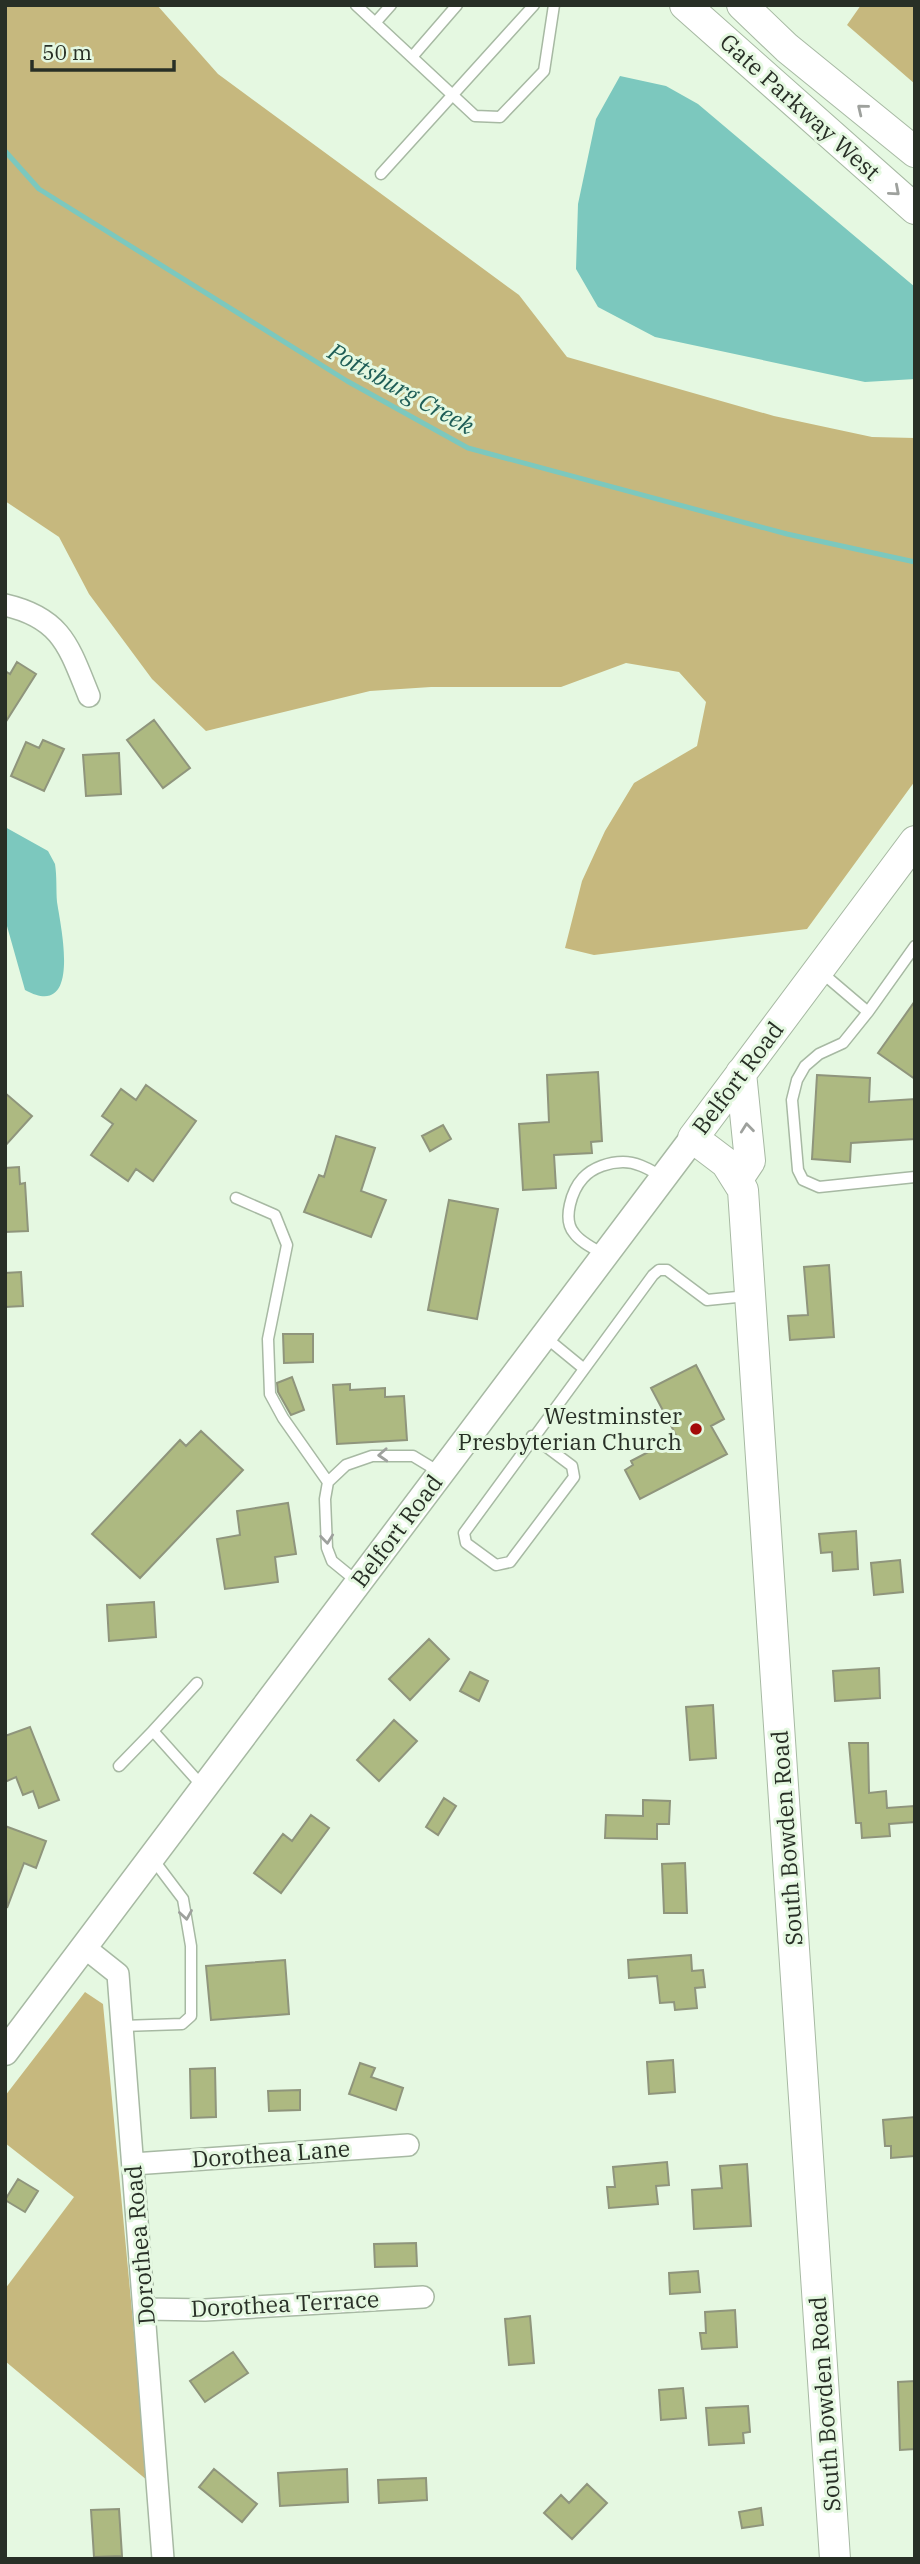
<svg xmlns="http://www.w3.org/2000/svg" width="920" height="2564" font-family="'IBM Plex Serif',serif">
  <style>
    .forest { fill: #c6b87e }
    .water { fill: #7cc8be }
    .lines { fill: none; stroke-linecap: round; stroke-linejoin: round }
    .stream { stroke: #7cc8be; stroke-width: 5 }
    .building { fill: #adb981; stroke: #8f957c; stroke-width: 2 }
    .service-casing { stroke: #a7b9a3; stroke-width: 13 }
    .minor-casing { stroke: #a7b9a3; stroke-width: 24 }
    .tertiary-casing { stroke: #a7b9a3; stroke-width: 29 }
    .secondary-casing { stroke: #a7b9a3; stroke-width: 32 }
    .service { stroke: #fff; stroke-width: 10 }
    .minor { stroke: #fff; stroke-width: 21 }
    .tertiary { stroke: #fff; stroke-width: 26 }
    .secondary { stroke: #fff; stroke-width: 30 }
    .oneway { stroke: #9ea19d }
    .poi-dot { fill: #a30b08; stroke: #e5f8e1; stroke-width: 2.5 }
    .labels { text-anchor: middle; stroke-width: 6; stroke-linejoin: round; paint-order: stroke }
    .street-label { font-size: 23px; fill: #282f26; stroke: #e5f8e1 }
    .poi-label { font-size: 23px; fill: #282f26; stroke: #e5f8e1; text-anchor: end }
    .water-label { font-size: 24px; font-style: italic; fill: #1e5d56; stroke: #e5f8e1 }
  </style>
  <rect width="100%" height="100%" fill="#e5f8e1"/>
  <path class="forest" d="M 5,5 L 157,5 L 218,74 L 519,295 L 567,357 L 774,416 L 872,437 L 915,438 L 915,781 L 807,929 L 594,955 L 565,948 L 582,881 L 605,831 L 634,783 L 697,746 L 706,702 L 679,672 L 626,663 L 561,687 L 431,687 L 370,691 L 206,731 L 152,679 L 89,594 L 59,537 L 5,501 Z
    M 861,5 L 915,5 L 915,84 L 847,25 Z
    M 85,1992 L 103,2004 L 148,2481 L 5,2361 L 5,2289 L 74,2197 L 5,2143 L 5,2096 Z"/>
  <path class="water" d="M 620,76 L 666,86 L 698,104 L 915,287 L 915,379 L 865,382 L 655,337 L 598,307 L 576,269 L 578,204 L 596,119 Z
    M 5,827 L 48,851 L 55,864 C 57,877 56,889 57,902 C 61,928 82,1021 25,990 L 5,919 Z"/>
  <g class="lines">
    <path class="stream" d="M 5,151 L 39,189 L 347,381 L 468,448 L 787,534 L 915,562"/>
  </g>
  <path class="building" d="M 17,662 L 36,674 L 5,723 L 5,671 L 10,674 Z
    M 154,720 L 190,768 L 163,788 L 127,740 Z
    M 43,740 L 64,749 L 44,791 L 11,776 L 26,742 L 39,748 Z
    M 119,753 L 121,794 L 86,796 L 83,755 Z
    M 915,1001 L 915,1079 L 878,1053 Z
    M 598,1072 L 602,1141 L 591,1142 L 592,1153 L 554,1155 L 556,1188 L 523,1190 L 519,1124 L 549,1122 L 547,1075 Z
    M 817,1075 L 870,1078 L 869,1102 L 915,1099 L 915,1139 L 851,1143 L 850,1162 L 812,1159 Z
    M 146,1085 L 196,1121 L 153,1181 L 136,1169 L 128,1181 L 91,1155 L 113,1124 L 102,1116 L 121,1089 L 136,1100 Z
    M 5,1093 L 32,1116 L 5,1146 Z
    M 443,1125 L 451,1139 L 430,1151 L 422,1136 Z
    M 336,1136 L 375,1148 L 361,1191 L 386,1200 L 371,1237 L 304,1212 L 319,1175 L 324,1177 Z
    M 19,1167 L 20,1184 L 25,1183 L 28,1231 L 5,1232 L 5,1168 Z
    M 449,1200 L 498,1209 L 477,1319 L 428,1310 Z
    M 829,1265 L 834,1337 L 790,1340 L 788,1316 L 808,1315 L 804,1267 Z
    M 21,1272 L 23,1306 L 5,1307 L 5,1273 Z
    M 283,1334 L 313,1334 L 313,1362 L 284,1363 Z
    M 696,1365 L 724,1419 L 711,1426 L 727,1454 L 640,1499 L 625,1470 L 633,1465 L 631,1461 L 677,1437 L 651,1388 Z
    M 292,1377 L 304,1410 L 291,1415 L 278,1392 L 277,1383 Z
    M 350,1384 L 350,1390 L 385,1388 L 385,1397 L 404,1396 L 407,1440 L 337,1444 L 333,1385 Z
    M 201,1431 L 243,1470 L 140,1578 L 92,1534 L 180,1440 L 186,1446 Z
    M 288,1503 L 296,1554 L 275,1557 L 278,1582 L 225,1589 L 217,1539 L 240,1535 L 237,1511 Z
    M 856,1531 L 858,1569 L 833,1571 L 832,1552 L 821,1553 L 819,1534 Z
    M 900,1560 L 903,1592 L 874,1595 L 871,1563 Z
    M 154,1602 L 156,1637 L 109,1641 L 107,1605 Z
    M 429,1639 L 449,1659 L 410,1700 L 389,1679 Z
    M 879,1668 L 880,1698 L 835,1701 L 833,1671 Z
    M 470,1672 L 488,1681 L 479,1701 L 460,1691 Z
    M 713,1705 L 716,1758 L 690,1760 L 686,1707 Z
    M 394,1720 L 417,1741 L 379,1781 L 357,1760 Z
    M 30,1727 L 59,1800 L 39,1808 L 33,1791 L 23,1795 L 16,1777 L 5,1782 L 5,1736 Z
    M 849,1743 L 868,1743 L 869,1793 L 886,1791 L 887,1808 L 914,1806 L 915,1822 L 889,1824 L 890,1836 L 862,1838 L 861,1823 L 856,1823 Z
    M 444,1798 L 456,1806 L 438,1835 L 426,1827 Z
    M 643,1800 L 670,1801 L 669,1824 L 657,1824 L 657,1839 L 605,1838 L 606,1815 L 643,1816 Z
    M 311,1815 L 329,1828 L 281,1893 L 254,1873 L 283,1834 L 292,1841 Z
    M 5,1826 L 46,1841 L 36,1868 L 24,1863 L 7,1908 Z
    M 685,1863 L 687,1913 L 664,1913 L 662,1864 Z
    M 691,1955 L 692,1971 L 703,1970 L 705,1987 L 695,1988 L 697,2008 L 675,2010 L 674,2002 L 660,2003 L 657,1976 L 629,1978 L 628,1960 Z
    M 285,1960 L 289,2014 L 211,2020 L 206,1966 Z
    M 673,2060 L 675,2092 L 649,2094 L 647,2062 Z
    M 360,2063 L 375,2068 L 371,2077 L 403,2088 L 396,2110 L 349,2094 Z
    M 215,2068 L 216,2117 L 191,2118 L 190,2069 Z
    M 300,2090 L 300,2110 L 269,2111 L 268,2091 Z
    M 915,2117 L 914,2156 L 891,2158 L 891,2146 L 885,2146 L 883,2120 Z
    M 667,2162 L 669,2185 L 656,2186 L 658,2204 L 609,2208 L 607,2187 L 615,2187 L 613,2167 Z
    M 747,2164 L 751,2226 L 694,2229 L 692,2190 L 722,2188 L 720,2166 Z
    M 18,2179 L 38,2191 L 25,2212 L 5,2200 Z
    M 416,2243 L 417,2266 L 375,2267 L 374,2244 Z
    M 698,2271 L 700,2292 L 670,2294 L 669,2273 Z
    M 735,2310 L 737,2347 L 702,2349 L 700,2333 L 706,2333 L 705,2312 Z
    M 530,2316 L 534,2363 L 509,2365 L 505,2319 Z
    M 233,2352 L 248,2373 L 205,2402 L 190,2381 Z
    M 915,2381 L 915,2449 L 900,2450 L 898,2382 Z
    M 683,2388 L 686,2418 L 661,2420 L 659,2390 Z
    M 748,2406 L 750,2432 L 743,2433 L 744,2443 L 709,2445 L 706,2408 Z
    M 214,2469 L 257,2504 L 242,2522 L 199,2487 Z
    M 347,2469 L 348,2502 L 280,2506 L 278,2473 Z
    M 426,2478 L 427,2500 L 379,2503 L 378,2480 Z
    M 587,2484 L 607,2503 L 572,2539 L 544,2513 L 561,2495 L 569,2503 Z
    M 761,2508 L 763,2525 L 742,2528 L 739,2512 Z
    M 119,2509 L 122,2556 L 94,2557 L 91,2510 Z"/>
  <g class="lines">
    <defs>
      <path id="service" d="M 356,5 L 475,116 L 500,117 L 544,71 L 554,5
        M 375,23 L 391,5
        M 412,57 L 457,5
        M 381,174 L 534,5
        M 821,972 L 868,1012 L 843,1043 L 819,1054 L 805,1066 L 797,1080 L 792,1100 L 798,1170 L 803,1180 L 819,1187 L 915,1177
        M 868,1012 L 915,946
        M 236,1198 L 275,1215 L 287,1245 L 268,1339 L 270,1394 L 283,1418 L 328,1482
        M 605,1255 C 595,1249 580,1242 574,1233 C 562,1219 572,1190 583,1178 C 593,1167 610,1162 623,1162 C 638,1162 650,1170 663,1177
        M 544,1336 L 583,1368
        M 532,1436 L 572,1466 L 574,1477 L 510,1562 L 496,1565 L 466,1543 L 464,1533 L 653,1275 L 659,1270 L 667,1270 L 707,1300 L 747,1296
        M 359,1583 L 332,1561 L 327,1548 L 325,1499 L 328,1482 L 346,1465 L 372,1456 L 413,1456 L 441,1473
        M 197,1683 L 153,1731 L 204,1788
        M 119,1766 L 153,1731
        M 122,2026 L 182,2024 L 191,2016 L 191,1946 L 183,1899 L 152,1858"/>
      <path id="minor" d="M 5,605 C 62,618 69,647 89,696
        M 84,1947 L 118,1974 L 163,2559
        M 133,2164 L 408,2145
        M 146,2309 L 205,2310 L 423,2297"/>
      <path id="tertiary" d="M 5,2052 L 693,1138"/>
      <path id="secondary" d="M 685,5 L 915,209
        M 742,5 L 787,48 L 915,152
        M 738,1179 L 750,1161 L 741,1073
        M 835,2559 L 743,1190 L 726,1163 L 693,1138 L 915,841"/>
    </defs>
    <use href="#service" class="service-casing"/>
    <use href="#minor" class="minor-casing"/>
    <use href="#tertiary" class="tertiary-casing"/>
    <use href="#secondary" class="secondary-casing"/>
    <use href="#service" class="service"/>
    <use href="#minor" class="minor"/>
    <use href="#tertiary" class="tertiary"/>
    <use href="#secondary" class="secondary"/>
  </g>
  <defs><path id="oneway-chevron" d="M-2-3.5L2.5 0L-2 3.5" fill="none" stroke-width="1.6" stroke-linecap="round" stroke-linejoin="round" transform="scale(1.75)"/></defs>
  <g class="oneway">
    <use href="#oneway-chevron" transform="translate(862 109) rotate(-141)"/>
    <use href="#oneway-chevron" transform="translate(895 191) rotate(41)"/>
    <use href="#oneway-chevron" transform="translate(747 1128) rotate(-96)"/>
    <use href="#oneway-chevron" transform="translate(383 1455) rotate(177)"/>
    <use href="#oneway-chevron" transform="translate(327 1539) rotate(84)"/>
    <use href="#oneway-chevron" transform="translate(186 1915) rotate(81)"/>
  </g>
  <circle class="poi-dot" cx="696" cy="1429" r="7"/>
  <g class="labels">
    <g class="street-label">
      <text transform="translate(800 107) rotate(42)" y="8">Gate Parkway West</text>
      <text transform="translate(738 1078) rotate(-53)" y="8">Belfort Road</text>
      <text transform="translate(397 1531) rotate(-53)" y="8">Belfort Road</text>
      <text transform="translate(787 1838) rotate(-94)" y="8">South Bowden Road</text>
      <text transform="translate(271 2154) rotate(-4)" y="8">Dorothea Lane</text>
      <text transform="translate(140 2245) rotate(-95)" y="8">Dorothea Road</text>
      <text transform="translate(285 2304) rotate(-3)" y="8">Dorothea Terrace</text>
      <text transform="translate(825 2404) rotate(-94)" y="8">South Bowden Road</text>
    </g>
    <g class="poi-label">
      <text x="682" y="1424">Westminster<tspan x="682" dy="26">Presbyterian Church</tspan></text>
    </g>
    <g class="water-label">
      <text transform="translate(401 389) rotate(29)" y="8">Pottsburg Creek</text>
    </g>
  </g>
  <rect width="920" height="2564" fill="none" stroke="#282f26" stroke-width="14"/>
  <path d="M32 60v10h142v-10" fill="none" stroke="#282f26" stroke-width="3.5"/>
  <text x="42" y="60" font-size="21" fill="#282f26" stroke="#e5f8e1" stroke-width="5" paint-order="stroke">50 m</text>
</svg>
